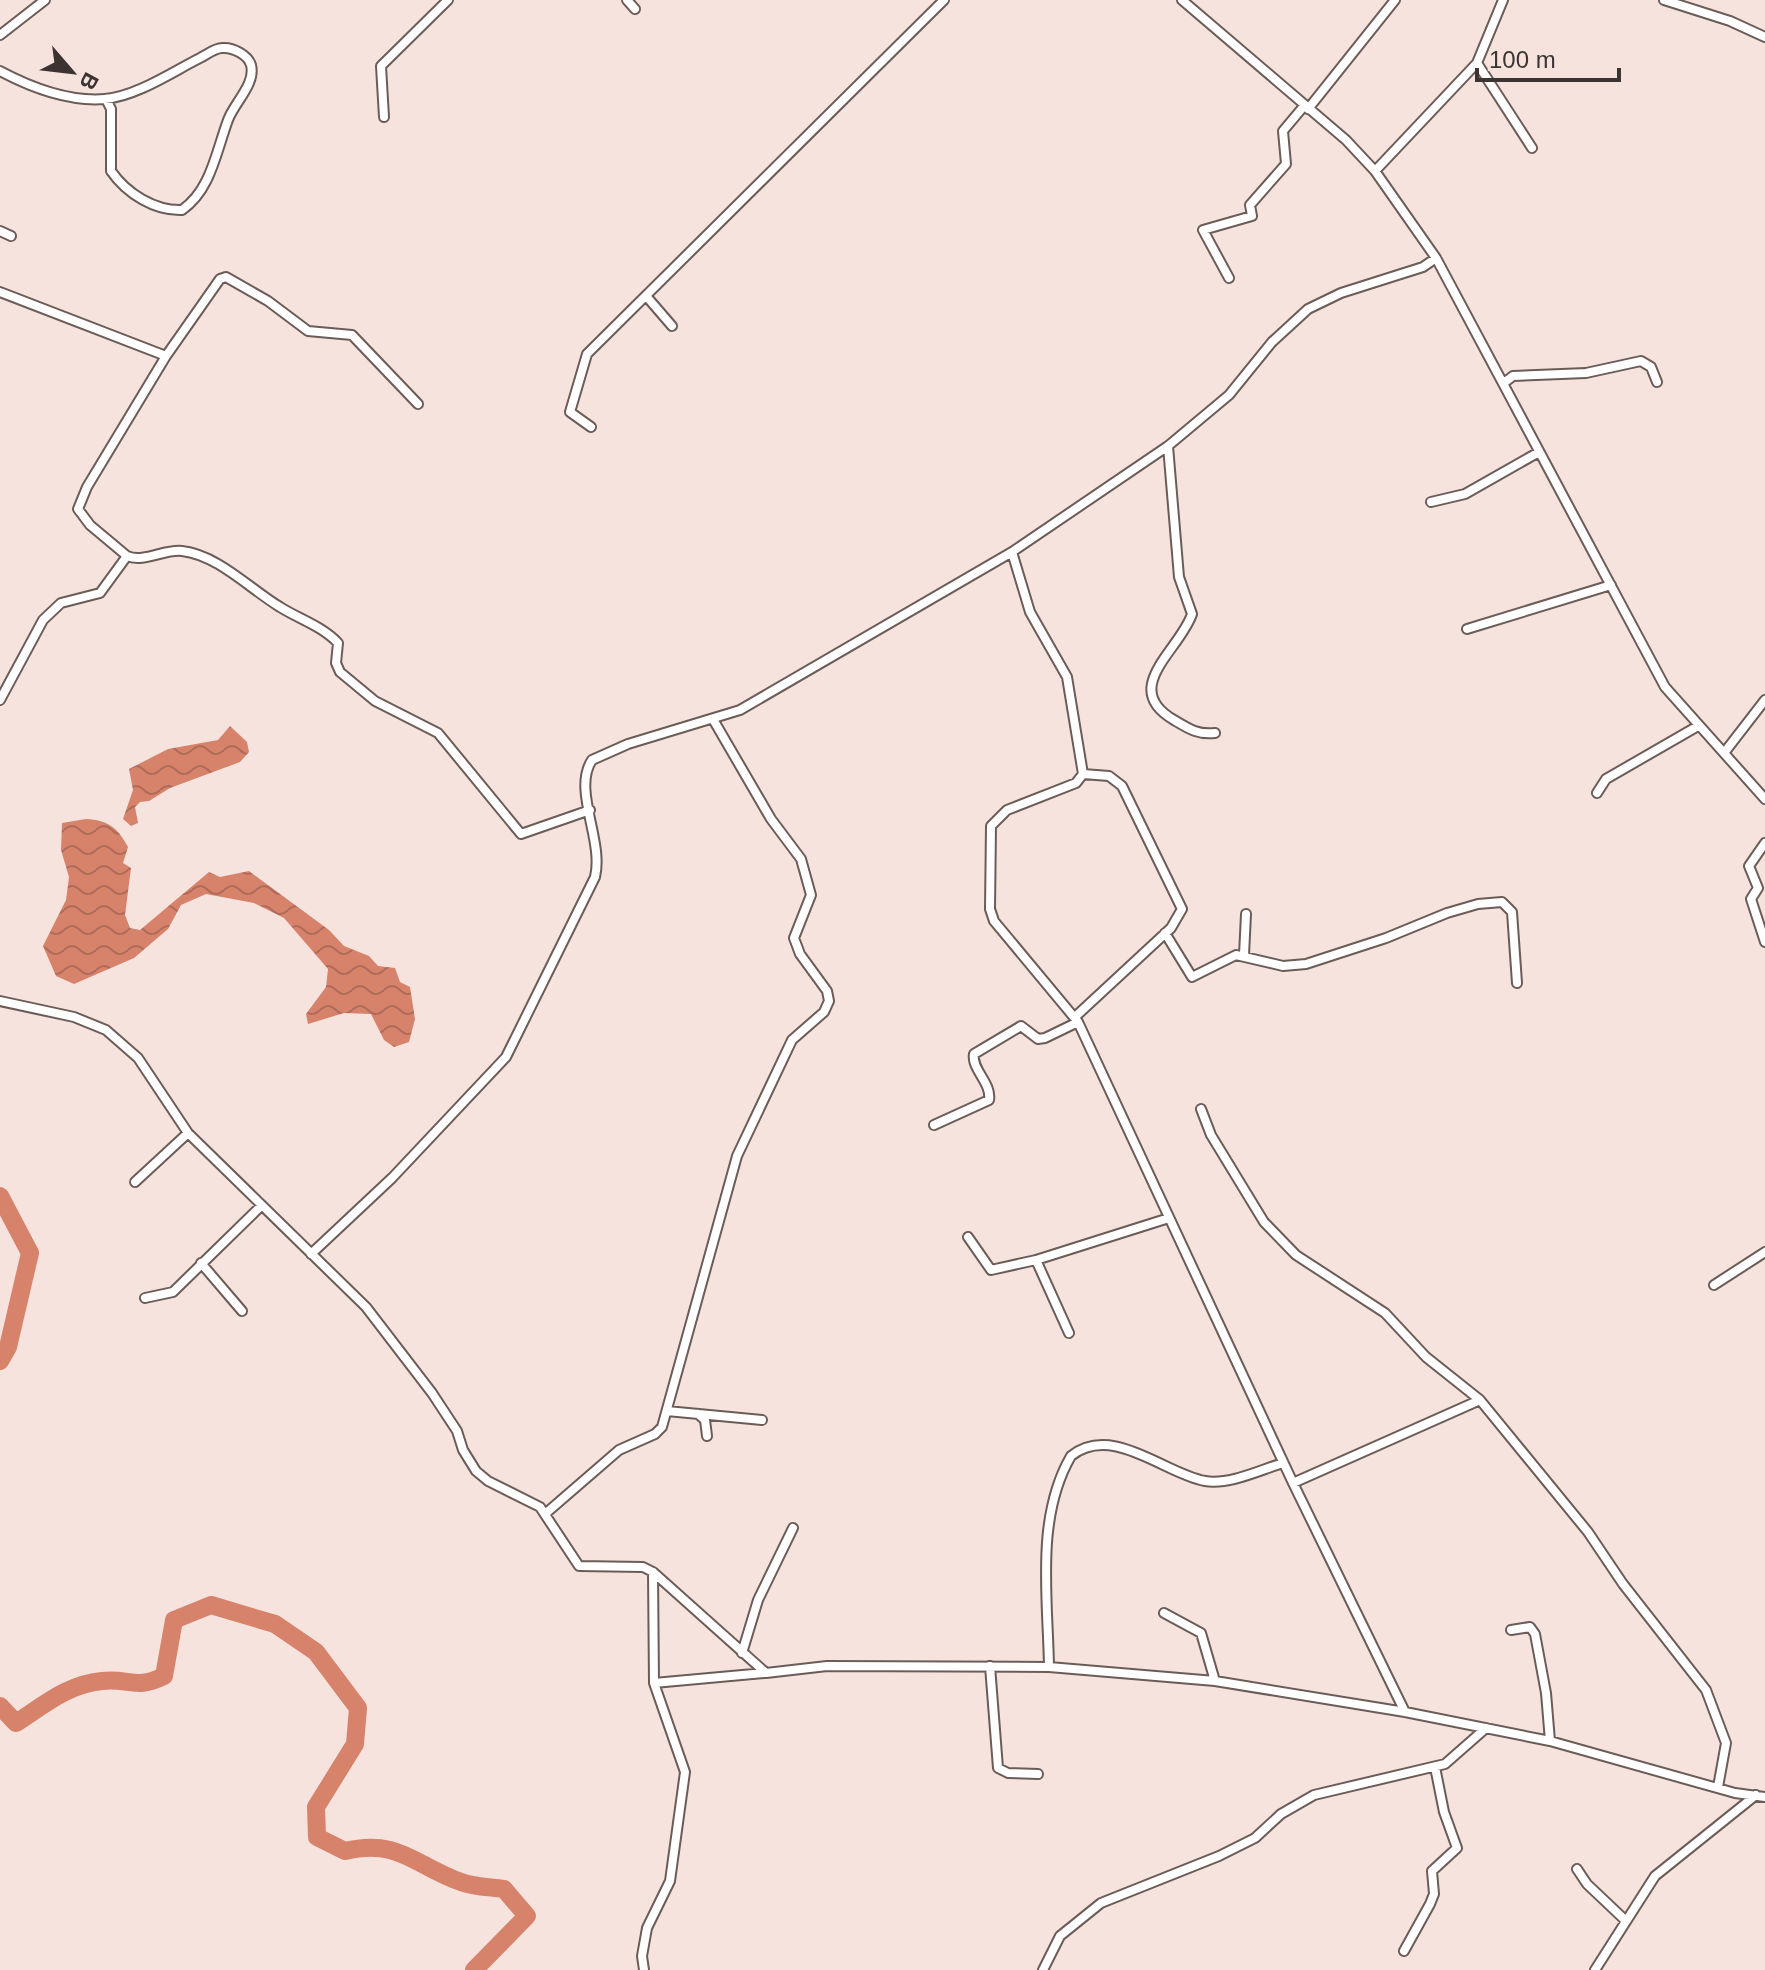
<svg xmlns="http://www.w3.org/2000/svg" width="1765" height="1970" font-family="Arial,sans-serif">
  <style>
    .water { fill: url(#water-waves) }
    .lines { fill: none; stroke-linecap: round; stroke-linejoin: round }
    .river { stroke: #d7826b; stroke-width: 18 }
    .street-casing { stroke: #6b5c58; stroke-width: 12 }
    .street { stroke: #fff; stroke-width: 8 }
  </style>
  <defs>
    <pattern id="water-waves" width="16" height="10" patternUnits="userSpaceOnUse" patternTransform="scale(2)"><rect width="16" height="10" fill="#d7826b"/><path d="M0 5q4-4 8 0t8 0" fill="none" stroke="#b06b59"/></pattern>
  </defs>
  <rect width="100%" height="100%" fill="#f6e3de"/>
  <path class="water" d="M 230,726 L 247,742 L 249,752 L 240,762 L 170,788 L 149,801 L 140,802 L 135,807 L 138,823 L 131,826 L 123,819 L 133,790 L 129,769 L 168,749 L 218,740 Z
    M 86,819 C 108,820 118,828 128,847 L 123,863 L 131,868 L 125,915 L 130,928 L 140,930 L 209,872 L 220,877 L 249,871 L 329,930 L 344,946 L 369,956 L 378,966 L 395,968 L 400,982 L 410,987 L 415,1019 L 409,1042 L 394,1047 L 384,1040 L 371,1014 L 344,1013 L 308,1024 L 306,1014 L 326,987 L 328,969 L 284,918 L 254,903 L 206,894 L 181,905 L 168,929 L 134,958 L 74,984 L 56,976 L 43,946 L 66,900 L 69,877 L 61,850 L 62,823 Z"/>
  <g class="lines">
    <path class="river" d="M 0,1196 L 30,1253 L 8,1347 L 0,1361
      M 0,1706 L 16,1723 C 44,1705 68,1684 102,1681 C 130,1678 136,1690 164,1676 L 174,1620 L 211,1605 L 275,1624 L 316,1652 L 358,1708 L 355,1744 L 316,1807 L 317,1837 L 345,1851 C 399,1838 415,1866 461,1882 C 474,1887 491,1887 504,1889 L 527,1916 L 474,1970"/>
    <defs>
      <path id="street" d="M 627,0 L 635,9
        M 1182,0 L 1346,140 L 1375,171 L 1436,258 L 1665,687 L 1765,799
        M 1664,0 L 1730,21 L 1765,37
        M 0,35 L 45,0
        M 1477,63 L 1532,148
        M 0,71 C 32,88 68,102 105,99 C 137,96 172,72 200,58 C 206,55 215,48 222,48 C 233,47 248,55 251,65 C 256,84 234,103 228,120 C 216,152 211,190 182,210 C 155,211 127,194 111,171 L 111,109 L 106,99
        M 1308,109 L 1395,0
        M 384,117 L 381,66 L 448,0
        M 1375,171 L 1477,63 L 1503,0
        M 0,231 L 11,236
        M 1229,278 L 1203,230 L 1252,216 L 1250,205 L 1286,164 L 1283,131 L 1304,106
        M 0,292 L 166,356 L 87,487 L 78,509 L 90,525 L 127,556 L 100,593 L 61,603 L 43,620 L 0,700
        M 647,297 L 672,326
        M 166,356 L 220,279 L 226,277 L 268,301 L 308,331 L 352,335 L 418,404
        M 1505,382 L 1513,376 L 1586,373 L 1641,361 L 1651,367 L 1657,382
        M 591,427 L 570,412 L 587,354 L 944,0
        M 1168,446 L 1179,577 L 1192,614 C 1180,650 1119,688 1174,720 C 1189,729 1198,735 1215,733
        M 1431,502 L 1465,494 L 1539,452
        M 1012,552 L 1030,612 L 1067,677 L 1083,774 L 1076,783 L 1007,810 L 991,826 L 990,909 L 994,921 L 1078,1022 L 1293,1483 L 1405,1712
        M 127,556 C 144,563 164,549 182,551 C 218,555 250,589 280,607 C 299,619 322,626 338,643 L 336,663 L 340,672 L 375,701 L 438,733 L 521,834 L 590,810
        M 1467,629 L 1611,585
        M 1724,753 L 1765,700
        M 1597,793 L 1606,779 L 1698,726
        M 1765,843 L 1749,866 L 1758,888 L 1751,899 L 1765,942
        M 1165,933 L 1192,977 L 1236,955 L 1283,966 L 1306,964 L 1386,938 L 1447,913 L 1478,904 L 1502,902 L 1512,912 L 1517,983
        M 1244,955 L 1246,914
        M 0,1001 L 74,1017 L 106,1030 L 138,1058 L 188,1133 L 366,1307 L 432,1393 L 457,1431 L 463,1450 L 476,1471 L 488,1481 L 540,1507 L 579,1566 L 643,1567 L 653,1572 L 766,1673 L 827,1666 L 1049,1667 L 1215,1681 L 1405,1712 L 1550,1741 L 1735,1793 L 1765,1797
        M 1075,1017 L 1171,928 L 1182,909 L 1122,786 L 1109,776 L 1083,774
        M 1201,1109 L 1211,1135 L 1264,1222 L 1296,1255 L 1385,1313 L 1426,1357 L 1480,1400 L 1293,1483
        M 934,1125 L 989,1100 C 992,1083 971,1069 974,1054 L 1021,1026 L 1038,1039 L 1045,1038 L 1078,1022
        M 135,1182 L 188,1133
        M 968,1237 L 991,1270 L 1036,1260
        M 311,1254 L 392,1178 L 506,1057 L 595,877 C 604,840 572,790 592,760 L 628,744 L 740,710 L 1012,552 L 1168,446 L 1229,395 L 1272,342 L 1308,309 L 1341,293 L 1423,267 L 1436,258
        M 201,1263 L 242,1311
        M 1714,1285 L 1765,1252
        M 145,1298 L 173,1292 L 261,1206
        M 1069,1333 L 1036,1260 L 1169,1218
        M 1480,1400 L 1588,1532 L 1623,1584 L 1706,1690 L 1726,1743 L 1718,1787
        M 667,1411 L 762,1420
        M 698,1414 L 705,1420 L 707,1436
        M 545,1514 L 619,1450 L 655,1434 L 662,1427 L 737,1156 L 792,1040 L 824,1012 L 829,1001 L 827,991 L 800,954 L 794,938 L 811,895 L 801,859 L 771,819 L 714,721
        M 1164,1613 L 1201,1633 L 1215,1681
        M 1511,1630 L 1530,1627 L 1535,1634 L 1546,1693 L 1550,1741
        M 742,1653 L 758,1600 L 793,1528
        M 990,1666 L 998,1768 L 1008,1773 L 1038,1774
        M 1049,1667 C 1048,1598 1035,1518 1071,1456 C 1112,1423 1165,1474 1205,1481 C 1230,1485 1260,1470 1283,1463
        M 654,1683 L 765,1673
        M 1577,1869 L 1587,1884 L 1625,1920
        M 1404,1951 L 1430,1904 L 1434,1894 L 1432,1871 L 1457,1848 L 1444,1812 L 1435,1767
        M 644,1970 L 642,1956 L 647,1928 L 670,1881 L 685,1772 L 654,1683 L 653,1572
        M 1043,1970 L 1060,1936 L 1101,1903 L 1219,1856 L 1255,1838 L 1281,1814 L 1314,1795 L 1445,1764 L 1486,1728
        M 1595,1970 L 1655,1876 L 1756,1795"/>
    </defs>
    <use href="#street" class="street-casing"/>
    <use href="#street" class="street"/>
  </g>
  <g transform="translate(72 72) rotate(118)" stroke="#f6e3de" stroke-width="6" paint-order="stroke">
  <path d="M0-6L14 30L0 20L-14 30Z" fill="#3b3432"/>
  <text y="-12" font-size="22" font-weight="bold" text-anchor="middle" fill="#3b3432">B</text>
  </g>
  <path d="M1477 68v12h142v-12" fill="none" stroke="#3b3432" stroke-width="4"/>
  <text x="1489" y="68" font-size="24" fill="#3b3432" stroke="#f6e3de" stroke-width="6" paint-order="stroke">100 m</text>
</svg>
